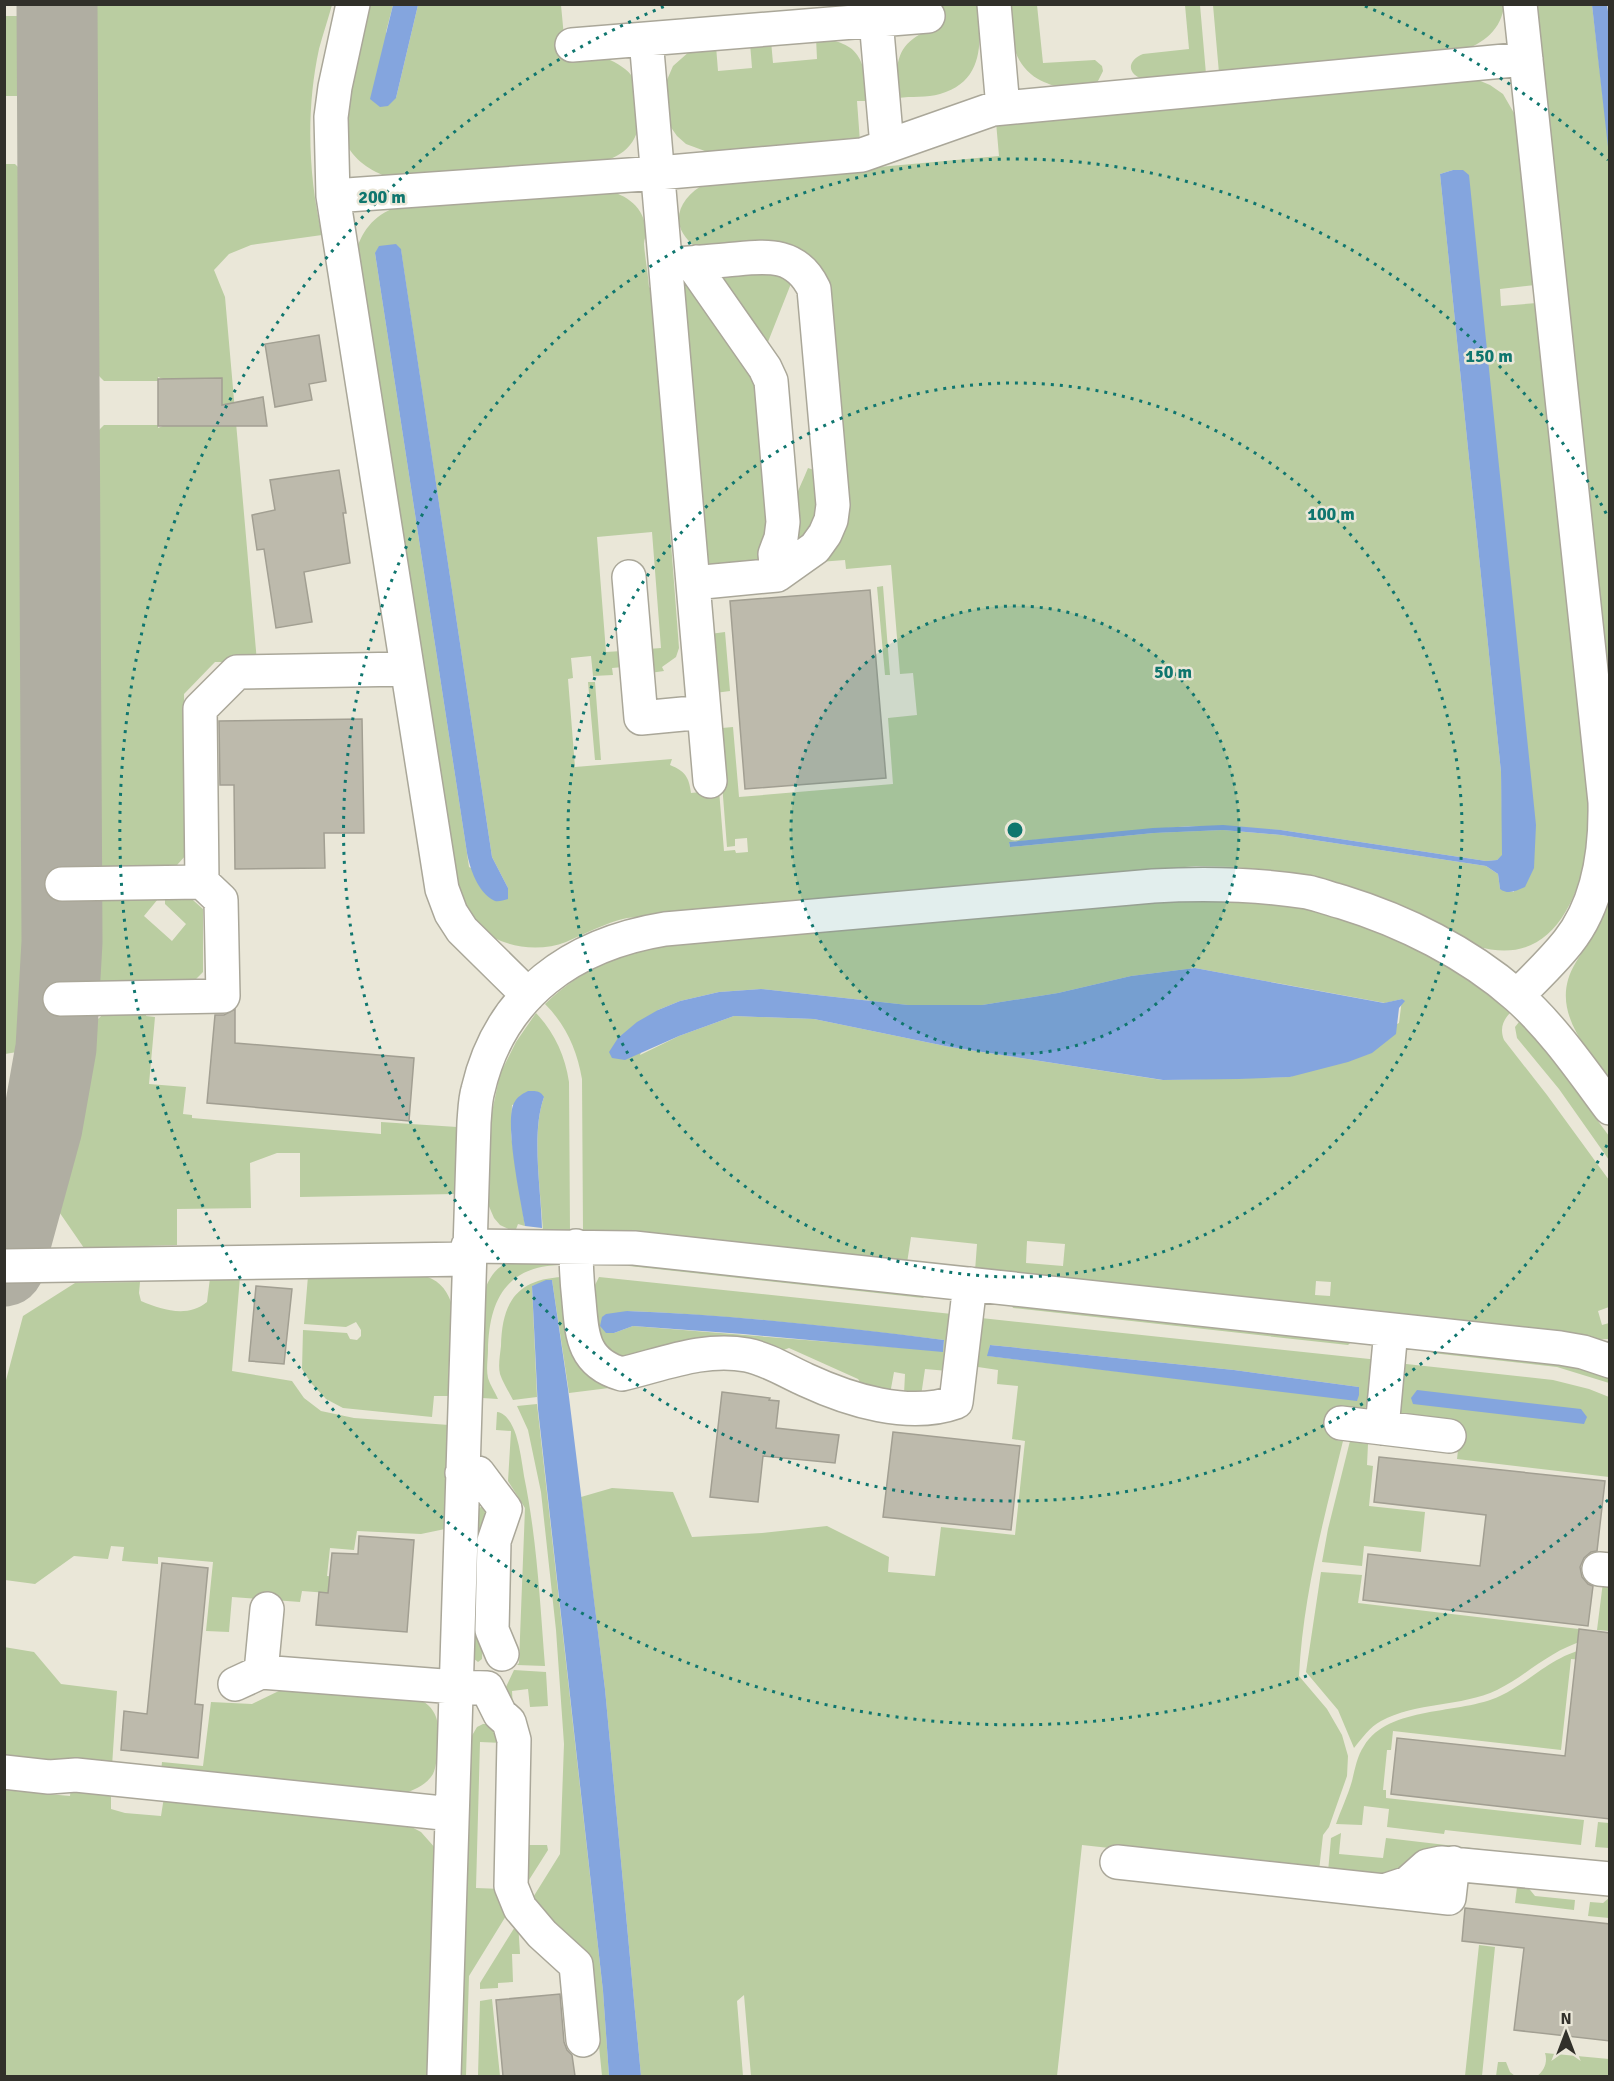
<svg xmlns="http://www.w3.org/2000/svg" width="1614" height="2081" font-family="Signika,sans-serif">
  <style>
    .green { fill: #bacda1; fill-rule: evenodd }
    .water { fill: #84a5de }
    .lines { fill: none; stroke-linecap: round; stroke-linejoin: round }
    .taxiway { stroke: #b0aea2; stroke-width: 81 }
    .building { fill: #bdbaac; stroke: #a29f92; stroke-width: 1.5 }
    .minor-casing { stroke: #aaa799; stroke-width: 36 }
    .minor { stroke: #fff; stroke-width: 33 }
    .ring { fill: none; stroke: #0f766e; stroke-width: 3; stroke-dasharray: 3 6 }
    .centre { fill: #0f766e; stroke: #eae7d8; stroke-width: 3 }
    .ring-label { font-size: 18px; text-anchor: middle; font-weight: bold; fill: #0f766e; stroke: #eae7d8; stroke-width: 5; stroke-linejoin: round; paint-order: stroke }
  </style>
  <rect width="100%" height="100%" fill="#eae7d8"/>
  <path class="green" d="M 86,5 L 332,5 C 328,19 323,34 319,49 C 306,109 308,175 322,235 L 251,245 L 229,254 L 214,270 L 225,297 L 257,662 L 215,662 L 184,694 L 186,855 L 169,874 L 108,874 L 90,856 L 88,441 L 104,425 L 158,425 L 158,428 L 163,426 L 221,426 L 222,379 L 163,379 L 158,377 L 158,381 L 104,381 L 88,365 Z
    M 367,5 L 393,5 L 386,32 L 396,98 L 418,5 L 561,5 L 566,58 C 579,57 595,54 607,59 C 616,62 629,70 633,78 C 642,97 644,128 630,145 C 622,155 611,159 599,163 L 390,178 C 371,171 353,160 345,141 C 338,123 362,28 367,5 Z
    M 937,5 L 978,5 C 981,41 985,81 940,94 C 927,98 911,96 898,98 C 895,65 895,44 929,30 Z
    M 1008,5 L 1037,5 L 1043,63 L 1095,60 L 1102,66 L 1103,71 L 1097,83 C 1087,84 1075,88 1065,88 C 1056,87 1045,83 1038,79 C 1010,62 1011,33 1008,5 Z
    M 1185,5 L 1200,5 L 1206,74 L 1145,80 C 1127,75 1126,61 1143,54 L 1189,49 Z
    M 1213,5 L 1504,5 C 1502,29 1483,44 1461,51 L 1219,73 Z
    M 1536,5 L 1592,5 L 1610,157 L 1609,707 Z
    M 4,16 L 30,16 L 32,85 L 17,96 L 5,96 Z
    M 816,38 C 861,42 864,59 869,101 L 857,101 L 860,142 L 713,154 L 686,144 L 677,136 L 670,126 L 667,111 L 667,80 L 673,66 L 690,51 L 716,46 L 718,71 L 752,68 L 750,43 L 771,41 L 773,63 L 817,59 Z
    M 1465,80 L 1478,80 L 1490,85 L 1503,94 L 1518,120 L 1535,285 L 1500,289 L 1501,306 L 1537,303 L 1590,811 C 1589,824 1589,839 1587,853 C 1574,912 1545,967 1476,946 L 1315,878 L 1276,871 L 1234,867 L 1196,866 L 627,918 C 605,923 587,933 566,942 C 538,953 499,948 478,925 C 471,918 465,907 459,899 L 355,256 C 360,233 373,215 397,207 L 606,190 C 627,195 644,207 646,230 C 647,235 644,239 644,244 C 645,258 648,273 649,287 L 655,292 L 675,530 L 670,530 L 679,648 L 676,657 L 662,667 L 664,671 L 650,673 L 648,649 L 661,648 L 652,532 L 597,537 L 606,652 L 622,651 L 623,667 L 612,668 L 613,675 L 593,676 L 591,656 L 571,658 L 573,678 L 568,679 L 575,767 L 672,759 L 670,765 C 685,771 689,777 691,793 L 719,790 L 724,851 L 735,850 L 736,853 L 748,852 L 747,838 L 735,839 L 735,846 L 727,847 L 718,733 L 722,728 L 733,727 L 739,797 L 893,784 L 888,718 L 917,715 L 913,673 L 900,674 L 891,565 L 846,569 L 845,560 L 819,562 L 822,288 L 697,248 C 667,226 677,199 706,183 L 999,156 L 996,122 ZM 1453,170 L 1514,892 L 1500,889 L 1498,874 L 1486,866 L 1281,835 L 1223,830 L 1154,833 L 1010,847 L 1009,842 L 1189,826 L 1281,830 L 1486,861 L 1497,860 L 1503,855 L 1501,772 L 1440,174 ZM 401,250 L 492,857 L 508,888 L 469,867 L 467,853 L 375,253 Z
    M 4,164 L 15,164 L 31,180 L 34,872 L 29,1050 L 5,1054 Z
    M 763,266 L 794,276 L 764,352 L 708,271 Z
    M 681,273 L 760,381 L 773,521 L 762,556 L 754,562 L 711,565 L 706,559 Z
    M 808,468 L 820,472 L 823,509 L 799,547 C 780,522 798,493 808,468 Z
    M 883,586 L 890,675 L 885,675 L 877,587 Z
    M 725,632 L 730,691 L 715,693 L 710,634 Z
    M 588,682 L 595,682 L 601,760 L 595,760 Z
    M 165,893 L 185,893 L 203,909 L 203,972 L 188,987 L 107,988 L 90,971 L 91,910 L 108,894 L 158,894 L 158,899 L 144,916 L 172,941 L 186,924 L 165,904 Z
    M 1183,899 C 1211,900 1239,899 1266,902 C 1356,913 1442,954 1510,1013 C 1502,1021 1500,1030 1504,1040 L 1547,1095 L 1609,1180 L 1609,1307 L 1598,1311 L 1602,1325 L 1609,1323 L 1609,1339 L 1586,1340 L 975,1271 L 977,1244 L 911,1237 L 907,1263 L 583,1232 L 582,1079 C 577,1050 566,1025 545,1004 C 581,970 616,955 664,945 ZM 1195,968 L 1385,1003 L 1402,999 L 1399,1023 L 1290,1077 L 1162,1080 L 950,1047 L 814,1019 L 734,1016 L 679,1036 L 640,1055 L 658,1010 L 680,1001 L 719,992 L 761,989 L 908,1005 L 982,1005 L 1058,993 L 1131,976 ZM 1027,1241 L 1065,1244 L 1063,1266 L 1026,1263 ZM 1316,1281 L 1331,1282 L 1330,1296 L 1315,1295 Z
    M 1609,901 L 1609,1081 C 1584,1044 1548,1008 1576,962 C 1589,941 1602,924 1609,901 Z
    M 110,1008 L 147,1008 L 146,1016 L 155,1017 L 149,1084 L 186,1087 L 183,1114 L 192,1115 L 192,1118 L 381,1134 L 381,1122 L 457,1127 L 455,1194 L 300,1197 L 300,1153 L 277,1153 L 250,1163 L 251,1208 L 177,1209 L 177,1245 L 84,1248 L 53,1203 L 75,1112 L 87,1029 Z
    M 536,1013 C 554,1032 565,1055 569,1082 L 570,1232 L 543,1232 C 541,1194 531,1132 544,1097 L 512,1105 L 511,1135 L 525,1226 L 518,1224 L 515,1232 L 500,1225 L 494,1218 L 488,1204 L 489,1126 L 500,1074 L 516,1042 Z
    M 1519,1022 L 1547,1052 L 1609,1136 L 1609,1160 L 1559,1089 L 1517,1038 L 1515,1027 Z
    M 558,1259 L 563,1265 C 507,1265 489,1299 488,1350 C 488,1358 486,1369 488,1378 C 490,1385 495,1392 498,1399 L 482,1398 L 480,1396 L 484,1293 C 496,1253 523,1260 558,1259 Z
    M 626,1263 L 926,1295 L 923,1298 L 629,1266 Z
    M 422,1275 C 437,1279 446,1288 451,1302 L 448,1396 L 434,1396 L 432,1417 L 343,1408 L 326,1399 L 311,1383 L 302,1369 L 303,1330 L 347,1333 L 350,1339 L 357,1340 L 361,1336 L 361,1330 L 356,1322 L 346,1327 L 304,1324 L 308,1276 Z
    M 240,1277 L 232,1371 L 292,1381 L 304,1398 L 321,1411 L 354,1418 L 449,1425 L 445,1529 L 421,1534 L 357,1531 L 354,1550 L 330,1548 L 327,1576 L 341,1577 L 341,1594 L 302,1591 L 300,1602 L 232,1597 L 229,1632 L 206,1631 L 213,1562 L 158,1557 L 158,1564 L 122,1561 L 124,1547 L 111,1546 L 108,1559 L 74,1556 L 35,1584 L 5,1580 L 5,1384 L 23,1316 L 75,1283 L 140,1282 L 139,1293 L 141,1301 C 162,1310 188,1318 207,1302 L 210,1278 Z
    M 563,1277 L 580,1362 L 609,1388 L 569,1393 L 552,1280 L 532,1286 L 537,1397 L 513,1400 C 509,1392 503,1383 500,1374 C 498,1366 500,1355 501,1346 C 502,1302 517,1279 563,1277 Z
    M 599,1277 L 952,1314 L 948,1371 L 925,1369 L 921,1396 L 904,1394 L 905,1374 L 894,1372 L 890,1394 L 865,1389 L 858,1379 L 789,1348 L 778,1352 L 627,1361 L 599,1345 L 594,1287 ZM 627,1311 C 734,1315 838,1327 944,1340 L 943,1351 L 633,1326 L 614,1333 L 606,1333 Z
    M 1011,1304 L 1351,1340 L 1351,1342 L 1348,1345 L 1013,1308 Z
    M 981,1318 L 1379,1360 L 1368,1406 L 1362,1410 L 1339,1410 L 1336,1440 L 1343,1441 C 1324,1518 1303,1596 1299,1676 L 1327,1709 L 1342,1735 L 1348,1756 L 1347,1776 L 1329,1827 L 1323,1835 L 1319,1871 L 1082,1845 L 1057,2076 L 751,2076 L 744,1995 L 737,2001 L 743,2076 L 641,2076 L 605,1689 L 581,1497 L 612,1488 L 673,1492 L 692,1537 L 762,1533 L 827,1526 L 889,1557 L 888,1572 L 935,1576 L 941,1527 L 1015,1535 L 1025,1441 L 1012,1439 L 1018,1386 L 997,1384 L 998,1370 L 978,1367 L 978,1361 L 974,1354 ZM 990,1345 L 1234,1370 L 1359,1387 L 1357,1400 L 988,1356 Z
    M 1430,1350 L 1562,1361 L 1609,1376 L 1609,1383 L 1557,1367 L 1432,1353 Z
    M 1397,1363 L 1553,1380 L 1589,1389 L 1609,1397 L 1609,1477 L 1457,1459 L 1461,1423 C 1441,1421 1413,1423 1397,1411 Z
    M 537,1404 L 603,1991 L 609,2076 L 602,2076 L 598,2036 L 582,1955 L 527,1907 L 560,1854 L 564,1744 L 556,1630 L 541,1492 L 528,1430 L 517,1406 Z
    M 497,1412 C 507,1413 513,1426 516,1435 C 520,1448 522,1463 524,1476 C 537,1539 540,1603 545,1666 L 517,1665 L 519,1663 L 525,1508 L 508,1481 L 511,1431 L 496,1430 Z
    M 1350,1441 L 1368,1444 L 1367,1465 L 1373,1466 L 1369,1506 L 1425,1512 L 1421,1552 L 1364,1546 L 1362,1566 L 1322,1562 L 1328,1529 Z
    M 482,1506 L 487,1510 L 482,1659 L 478,1662 L 473,1658 L 477,1510 Z
    M 1321,1572 L 1362,1575 L 1358,1603 L 1587,1630 L 1586,1640 C 1548,1651 1529,1674 1497,1690 C 1461,1707 1416,1702 1381,1721 C 1370,1727 1362,1738 1354,1748 L 1338,1710 L 1306,1672 Z
    M 1603,1582 L 1609,1582 L 1609,1631 L 1597,1630 Z
    M 4,1647 L 34,1652 L 61,1684 L 117,1691 L 112,1766 L 5,1755 Z
    M 1588,1648 L 1598,1661 L 1571,1659 L 1561,1750 L 1393,1731 L 1391,1750 L 1387,1750 L 1383,1790 L 1386,1790 L 1386,1798 L 1584,1820 L 1581,1845 L 1445,1830 L 1444,1834 L 1387,1827 L 1389,1809 L 1364,1806 L 1362,1825 L 1336,1824 C 1341,1810 1348,1795 1352,1781 C 1355,1769 1357,1756 1364,1746 C 1389,1705 1460,1715 1500,1696 C 1532,1681 1549,1657 1588,1648 Z
    M 514,1670 L 546,1672 L 548,1706 L 530,1707 L 528,1689 L 512,1691 L 513,1708 L 505,1689 Z
    M 285,1688 L 416,1698 C 425,1701 433,1708 436,1717 C 440,1726 438,1766 433,1774 C 426,1785 415,1790 402,1794 L 161,1771 L 162,1762 L 203,1766 L 211,1702 L 252,1704 Z
    M 483,1724 L 490,1724 L 503,1743 L 480,1742 L 476,1888 L 502,1889 L 509,1911 L 469,1976 L 466,2076 L 460,2076 L 470,1739 L 477,1727 Z
    M 71,1787 L 111,1792 L 111,1809 L 125,1813 L 161,1816 L 164,1797 L 402,1822 L 421,1832 L 436,1849 L 428,2076 L 5,2076 L 4,1790 L 70,1796 Z
    M 1598,1822 L 1609,1823 L 1609,1848 L 1595,1847 Z
    M 1341,1833 L 1339,1854 L 1383,1858 L 1386,1838 L 1506,1852 L 1506,1858 L 1396,1875 L 1328,1872 L 1331,1838 Z
    M 521,1845 L 547,1845 L 548,1850 L 522,1891 Z
    M 1518,1879 L 1522,1880 L 1535,1896 L 1575,1900 L 1574,1910 L 1515,1903 Z
    M 1609,1898 L 1609,1918 L 1588,1916 L 1590,1902 L 1603,1903 Z
    M 518,1922 L 520,1954 L 512,1954 L 513,1982 L 498,1983 L 498,1988 L 480,1989 L 480,1983 Z
    M 1479,1945 L 1495,1947 L 1482,2076 L 1465,2076 Z
    M 492,1999 L 500,2076 L 478,2076 L 480,2001 Z
    M 1545,2053 L 1609,2059 L 1609,2076 L 1537,2076 C 1544,2071 1548,2062 1545,2053 Z
    M 1498,2062 L 1506,2062 L 1510,2072 L 1515,2076 L 1496,2076 Z"/>
  <path class="water" d="M 393,5 L 418,5 L 396,98 L 388,106 L 380,107 L 370,99 Z
    M 1592,5 L 1607,5 L 1610,24 L 1609,156 Z
    M 1453,170 L 1463,170 L 1469,175 L 1536,825 L 1534,868 L 1525,887 C 1516,891 1508,895 1500,889 L 1498,874 L 1486,866 L 1281,835 L 1223,830 L 1154,833 L 1010,847 L 1009,842 L 1153,828 L 1223,825 L 1281,830 L 1486,861 L 1497,860 L 1502,855 L 1501,772 L 1440,174 Z
    M 396,244 L 401,249 L 492,857 L 508,888 L 508,899 C 503,900 497,903 493,900 C 478,892 470,869 467,853 L 375,253 L 379,246 Z
    M 1195,968 L 1384,1003 L 1402,999 L 1405,1001 L 1399,1008 L 1396,1034 L 1372,1053 L 1348,1062 L 1290,1077 L 1239,1079 L 1163,1080 L 950,1047 L 814,1019 L 734,1016 L 679,1036 L 625,1060 L 612,1058 L 609,1052 L 618,1038 L 637,1022 L 658,1010 L 680,1001 L 719,992 L 761,989 L 908,1005 L 982,1005 L 1058,993 L 1131,976 Z
    M 528,1091 C 535,1091 540,1090 544,1097 C 531,1133 541,1189 542,1228 L 525,1226 C 521,1201 504,1123 514,1103 C 517,1097 522,1094 528,1091 Z
    M 546,1280 L 552,1280 L 568,1389 L 605,1689 L 641,2076 L 609,2076 L 603,1991 L 538,1409 L 532,1286 Z
    M 627,1311 C 734,1315 839,1327 944,1340 L 943,1352 L 743,1334 L 633,1326 L 614,1333 L 606,1333 L 600,1326 L 602,1317 L 606,1314 Z
    M 990,1345 L 1234,1370 L 1359,1387 L 1359,1395 L 1357,1401 L 987,1356 Z
    M 1417,1390 L 1581,1409 L 1587,1417 L 1584,1424 L 1413,1404 L 1411,1398 Z"/>
  <g class="lines">
    <path class="taxiway" d="M 4,1266 L 42,1127 L 56,1048 L 62,942 L 57,4"/>
  </g>
  <path class="building" d="M 319,335 L 326,381 L 309,384 L 312,400 L 275,407 L 265,344 Z
    M 222,378 L 222,405 L 263,397 L 267,426 L 158,426 L 158,379 Z
    M 339,470 L 346,513 L 343,513 L 350,563 L 304,572 L 312,622 L 276,628 L 264,549 L 257,550 L 252,515 L 275,510 L 270,480 Z
    M 870,590 L 886,778 L 745,789 L 730,601 Z
    M 362,719 L 364,833 L 324,833 L 325,868 L 235,869 L 234,785 L 220,785 L 219,721 Z
    M 235,1009 L 235,1043 L 414,1058 L 409,1121 L 207,1103 L 215,1015 L 224,1015 Z
    M 256,1286 L 292,1289 L 284,1364 L 249,1361 Z
    M 722,1392 L 770,1398 L 769,1400 L 779,1401 L 776,1428 L 839,1435 L 835,1463 L 763,1456 L 758,1502 L 710,1497 Z
    M 893,1432 L 1020,1446 L 1011,1530 L 883,1517 Z
    M 1379,1457 L 1605,1481 L 1597,1551 L 1591,1552 L 1584,1558 L 1580,1567 L 1582,1577 L 1588,1584 L 1593,1586 L 1588,1626 L 1363,1600 L 1368,1554 L 1480,1566 L 1486,1515 L 1374,1502 Z
    M 359,1536 L 414,1540 L 407,1632 L 316,1625 L 319,1592 L 328,1593 L 332,1553 L 358,1554 Z
    M 162,1563 L 208,1568 L 195,1704 L 203,1705 L 198,1758 L 121,1750 L 124,1711 L 147,1714 Z
    M 1579,1629 L 1610,1633 L 1610,1819 L 1391,1794 L 1397,1738 L 1565,1756 Z
    M 1465,1908 L 1610,1924 L 1610,2041 L 1514,2030 L 1524,1948 L 1462,1941 Z
    M 560,1994 L 564,2042 L 567,2050 L 572,2055 L 575,2076 L 503,2076 L 496,2000 Z"/>
  <g class="lines">
    <defs>
      <path id="minor" d="M 353,4 L 335,87 L 331,117 L 333,196 L 442,889 L 451,913 L 462,930 L 528,995
        M 994,4 L 1003,108
        M 876,20 L 887,146
        M 646,39 L 710,781
        M 572,45 L 928,16
        M 333,196 L 658,173 L 862,155 L 993,109 L 1526,59
        M 697,262 L 698,272 L 765,368 L 771,381 L 783,522 L 781,538 L 775,554 L 777,575
        M 666,265 C 686,263 706,262 726,260 C 762,257 795,249 814,289 L 833,505 L 831,520 L 825,534 L 815,548 L 777,575 L 693,583
        M 629,577 L 641,718 L 704,712
        M 62,884 L 202,882 L 200,709 L 237,672 L 407,669
        M 1517,996 C 1534,979 1552,962 1568,942 C 1599,903 1606,850 1605,802 L 1520,4
        M 60,999 L 223,996 L 221,900 L 202,882
        M 468,1246 L 634,1248 L 1560,1348 L 1583,1352 L 1610,1361
        M 576,1246 C 576,1264 577,1283 579,1301 C 582,1336 583,1363 622,1374 C 664,1364 704,1347 747,1355 C 767,1359 788,1372 806,1380 C 849,1400 909,1419 956,1402 L 970,1284
        M 4,1266 L 468,1259
        M 1341,1423 L 1449,1436
        M 1382,1428 L 1391,1330
        M 462,1473 L 478,1473 L 505,1509 L 494,1541 L 492,1630 L 502,1654
        M 1599,1569 L 1610,1570
        M 261,1672 L 456,1687 L 487,1688 L 500,1714 L 509,1722 L 514,1740 L 511,1886 L 520,1908 L 542,1934 L 576,1965 L 583,2040
        M 235,1684 L 261,1672 L 267,1609
        M 4,1772 L 49,1777 L 76,1775 L 452,1814
        M 1117,1862 L 1384,1891 L 1408,1883 L 1427,1866 L 1441,1863 L 1610,1879
        M 1385,1891 L 1449,1898 L 1453,1863
        M 444,2076 L 474,1122 C 475,1111 475,1100 478,1090 C 500,994 573,944 665,929 L 1153,886 C 1205,883 1255,884 1307,892 C 1318,894 1330,899 1342,902 C 1404,921 1468,953 1517,996 C 1553,1028 1581,1069 1610,1108"/>
    </defs>
    <use href="#minor" class="minor-casing"/>
    <use href="#minor" class="minor"/>
  </g>
  <circle cx="1015" cy="830" r="224" fill="#0f766e" fill-opacity=".12"/>
  <g class="ring">
    <circle cx="1015" cy="830" r="224"/>
    <circle cx="1015" cy="830" r="447"/>
    <path d="M1607 1145A671 671 0 1 1 1607 515"/>
    <path d="M1608 1500A895 895 0 1 1 665 6M1365 6A895 895 0 0 1 1608 160"/>
  </g>
  <circle cx="1015" cy="830" r="9" class="centre"/>
  <g class="ring-label">
    <text x="382" y="203">200 m</text>
    <text x="1489" y="362">150 m</text>
    <text x="1331" y="520">100 m</text>
    <text x="1173" y="678">50 m</text>
  </g>
  <rect width="1614" height="2081" fill="none" stroke="#31302a" stroke-width="12"/>
  <g transform="translate(1566 2033)" stroke="#eae7d8" stroke-width="4.5" paint-order="stroke">
  <path d="M0-4.5L10 22L0 15L-10 22Z" fill="#31302a"/>
  <text y="-9" font-size="16" font-weight="bold" text-anchor="middle" fill="#31302a">N</text>
  </g>
</svg>
